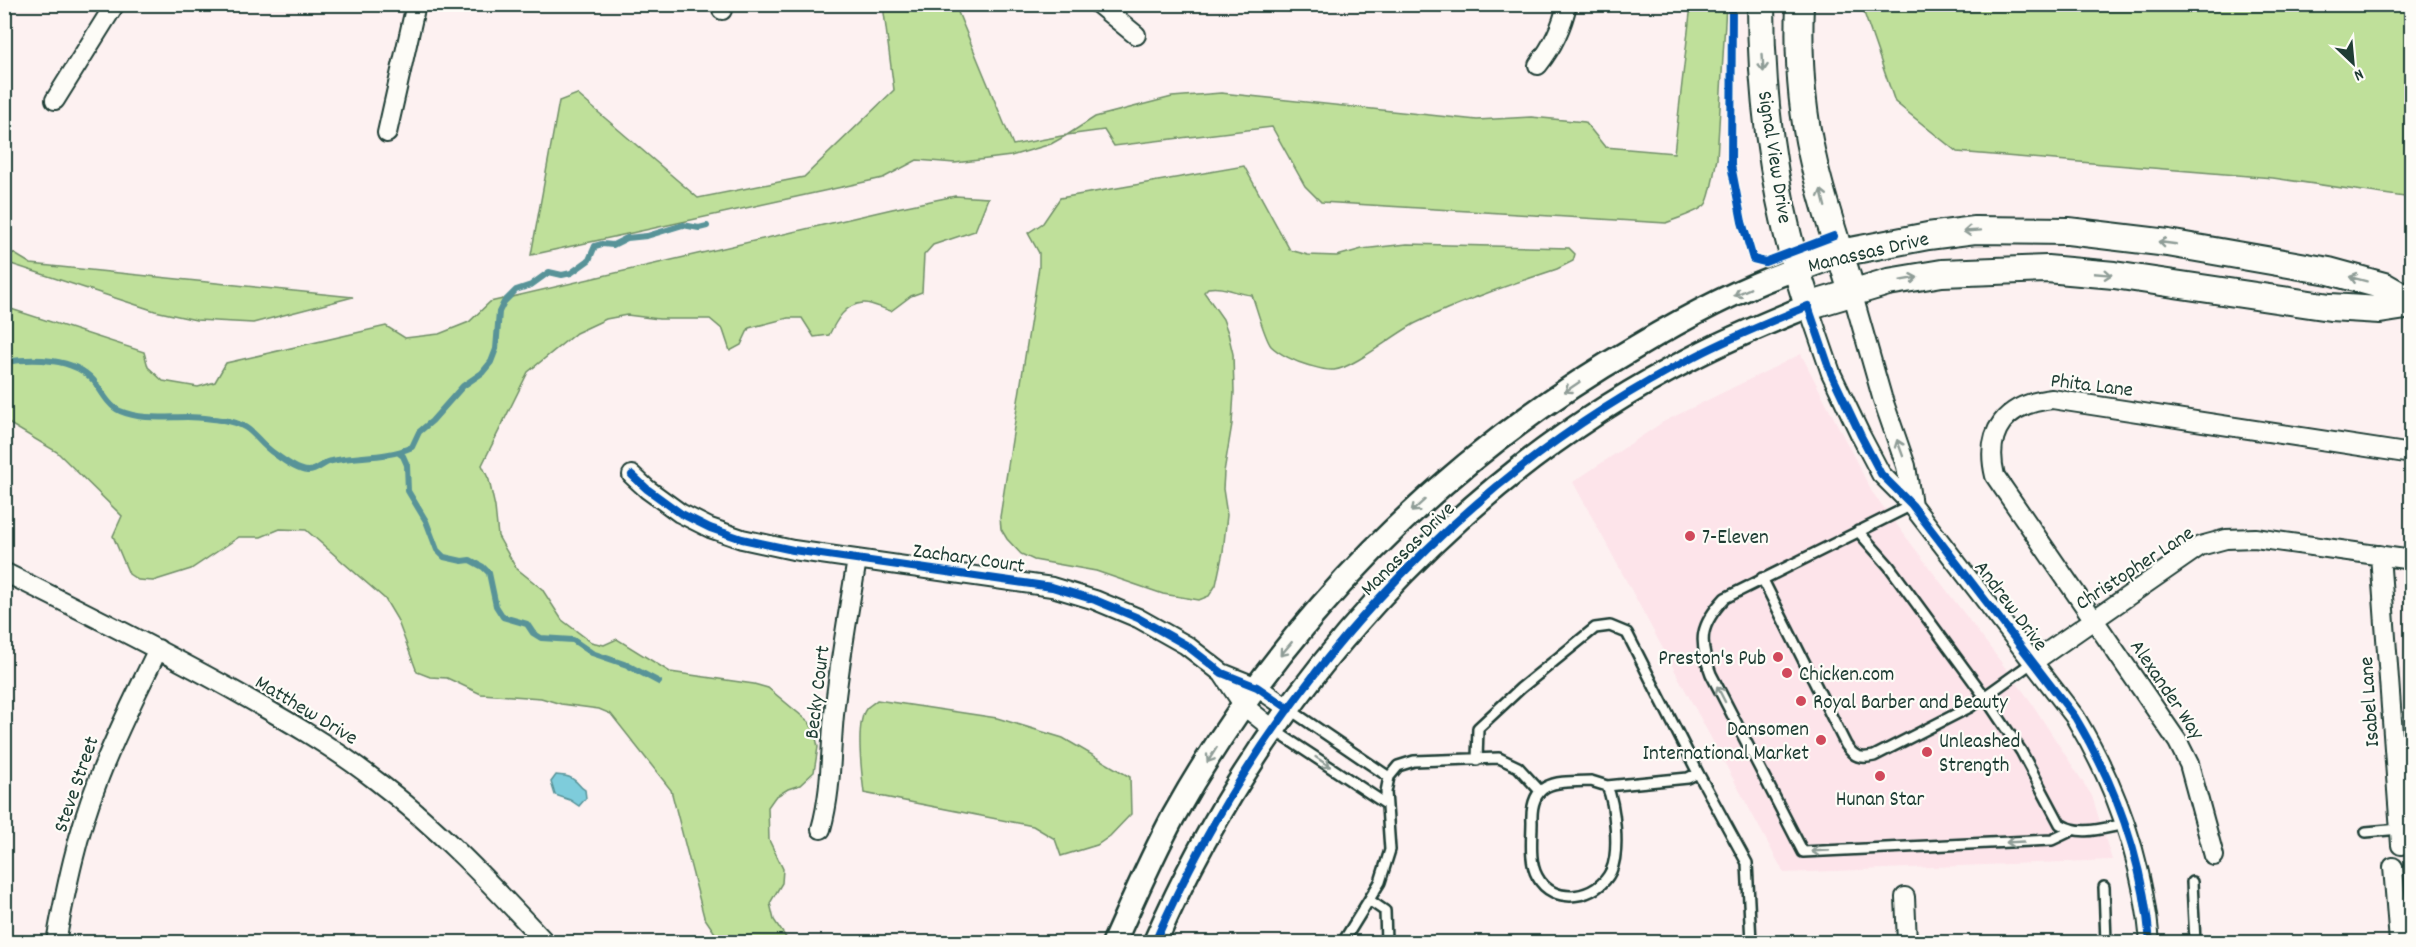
<svg xmlns="http://www.w3.org/2000/svg" width="2416" height="947" font-family="Dekko,sans-serif">
  <style>
    .built { fill: #fde4ea }
    .green { fill: #bfe09a; stroke: #6f8e67; stroke-width: 1.5 }
    .water { fill: #7eccdb; stroke: #589398; stroke-width: 1.5 }
    .lines { fill: none; stroke-linecap: round; stroke-linejoin: round }
    .stream { stroke: #589398; stroke-width: 6 }
    .service-casing { stroke: #1f3d34; stroke-width: 14 }
    .minor-casing { stroke: #1f3d34; stroke-width: 22 }
    .tertiary-casing { stroke: #1f3d34; stroke-width: 27 }
    .secondary-casing { stroke: #1f3d34; stroke-width: 30 }
    .service { stroke: #fdfcf7; stroke-width: 9 }
    .minor { stroke: #fdfcf7; stroke-width: 18 }
    .tertiary { stroke: #fdfcf7; stroke-width: 22 }
    .secondary { stroke: #fdfcf7; stroke-width: 26 }
    .cycleway-casing { stroke: #fdfcf7; stroke-width: 11 }
    .cycleway { stroke: #0057b8; stroke-width: 8 }
    .oneway { stroke: #8e9c96 }
    .poi-dot { fill: #d1495b; stroke: #fdfcf7; stroke-width: 2 }
    .labels { text-anchor: middle; stroke-width: 4.5; stroke-linejoin: round; paint-order: stroke }
    .street-label { font-size: 21px; fill: #1f3d34; stroke: #fdfcf7 }
    .poi-label { font-size: 21px; fill: #1f3d34; stroke: #fdfcf7; text-anchor: start }
  </style>
  <rect width="100%" height="100%" fill="#fdf1f1"/>
  <filter id="ink" filterUnits="userSpaceOnUse"><feTurbulence type="fractalNoise" baseFrequency=".0167" numOctaves="2"/><feDisplacementMap in="SourceGraphic" scale="12" xChannelSelector="R" yChannelSelector="G"/><feConvolveMatrix kernelMatrix="1 2 1 2 8 2 1 2 1" color-interpolation-filters="sRGB"/></filter>
  <g filter="url(#ink)">
    <path class="built" d="M 1801,354 L 1872,492 L 2029,699 L 2092,796 L 2112,860 L 1784,873 L 1573,482 L 1663,422 Z"/>
    <path class="green" d="M 1861,4 L 2411,5 L 2411,198 L 2273,178 L 1957,152 L 1895,102 Z
      M 883,5 L 955,5 L 1013,145 L 1067,135 L 1095,117 L 1172,97 L 1221,93 L 1477,120 L 1531,117 L 1585,122 L 1605,147 L 1674,153 L 1691,5 L 1726,5 L 1717,159 C 1714,170 1711,199 1705,205 C 1699,212 1675,219 1666,223 L 1321,202 L 1305,186 L 1272,127 L 1114,146 L 1104,130 L 1067,135 L 1051,144 L 1011,156 L 955,163 L 917,160 L 883,178 L 531,255 L 559,101 L 577,94 L 698,198 L 804,177 L 894,90 Z
      M 1244,166 L 1290,250 L 1308,255 L 1337,256 L 1362,249 L 1407,244 L 1569,248 L 1575,254 L 1573,261 L 1557,269 C 1509,285 1461,301 1416,323 C 1396,333 1352,369 1334,370 C 1325,371 1315,367 1307,365 C 1296,362 1279,354 1271,346 C 1265,339 1256,306 1252,295 C 1236,294 1224,285 1208,288 L 1204,292 L 1223,319 L 1228,333 L 1233,354 L 1234,392 L 1232,424 L 1224,472 L 1223,489 L 1227,515 L 1223,552 L 1216,585 L 1209,596 L 1199,600 L 1163,594 L 1096,571 L 1034,560 L 1021,554 L 1007,539 L 1001,529 L 1000,517 L 1039,267 L 1039,253 L 1028,233 L 1043,223 L 1060,198 Z
      M 955,196 L 988,198 L 975,231 L 933,245 L 924,255 L 922,292 L 911,296 L 891,311 C 883,309 871,302 863,303 C 845,304 836,321 829,335 L 814,337 L 802,318 L 788,318 L 749,328 L 741,345 L 730,351 L 723,330 L 710,319 L 659,319 L 627,315 L 606,319 L 576,333 L 528,372 L 482,465 L 489,480 L 495,507 L 498,536 L 516,568 L 542,589 L 562,620 L 591,642 L 604,645 L 617,639 L 670,672 L 754,684 L 768,688 L 809,722 L 815,733 L 818,747 L 814,772 L 800,785 L 788,789 L 775,797 L 768,807 L 769,840 L 783,869 L 782,883 L 770,903 L 774,920 L 789,942 L 721,942 L 704,917 L 671,790 L 611,714 L 599,709 L 561,704 L 541,698 L 481,694 L 447,678 L 430,677 L 417,672 L 397,619 L 385,599 L 306,530 L 280,529 L 261,537 L 239,537 L 191,569 L 153,581 L 138,580 L 129,574 L 113,536 L 122,516 L 57,452 L 5,421 L 5,307 L 144,352 L 148,367 L 163,381 L 198,387 L 215,382 L 226,363 L 386,326 L 405,338 L 439,334 L 469,322 L 490,302 L 892,209 Z
      M 5,248 L 31,264 L 353,297 L 253,323 L 196,320 L 155,311 L 5,262 Z
      M 877,700 L 997,718 L 1063,738 L 1130,777 L 1131,814 L 1110,836 L 1097,845 L 1061,856 L 1055,839 L 1033,826 L 864,793 C 862,775 855,724 866,709 C 868,706 874,703 877,700 Z"/>
    <path class="water" d="M 556,775 C 562,776 569,775 574,780 C 579,783 579,787 585,790 L 586,798 L 579,806 L 570,800 L 555,795 L 551,782 Z"/>
    <g class="lines">
      <path class="stream" d="M 4,362 C 32,358 74,357 94,381 C 101,390 109,407 120,411 C 141,420 165,417 187,417 C 199,417 212,419 223,420 C 255,425 253,439 275,454 C 283,460 297,470 307,471 C 317,472 323,462 332,461 C 359,455 386,459 412,447 L 419,432 L 432,421 L 463,386 L 482,373 L 491,362 L 496,349 L 499,312 L 504,302 L 516,290 L 531,285 L 549,272 L 562,275 L 571,273 L 589,260 L 595,246 L 602,244 L 613,245 L 627,238 L 647,236 L 683,225 L 699,228 L 707,226
        M 399,453 L 403,456 L 407,465 L 408,491 L 426,521 L 437,550 L 444,557 L 462,561 L 470,560 L 483,567 L 489,573 L 496,606 L 503,617 L 527,624 L 533,633 L 541,638 L 573,640 L 592,653 L 627,665 L 659,682"/>
      <defs>
        <path id="service" d="M 1912,505 L 1725,598 C 1700,625 1698,640 1711,674 L 1803,852 L 2052,840 L 2071,831
          M 1858,531 L 1889,566 L 1985,697 L 2021,751 L 2060,824 C 2081,837 2103,828 2126,824
          M 1762,578 L 1846,745 C 1854,757 1860,759 1874,756 L 1970,707 L 2033,662
          M 1289,709 L 1389,777
          M 1274,730 L 1386,804
          M 1477,760 L 1478,728 L 1521,688 L 1595,628 L 1610,626 L 1627,633 L 1698,773 L 1747,863 L 1751,942
          M 1591,781 L 1607,786 C 1615,805 1620,852 1611,871 C 1598,899 1553,907 1537,876 C 1529,862 1532,838 1532,822 C 1530,779 1558,782 1591,781 Z
          M 1607,786 L 1688,778 L 1698,773
          M 2366,832 L 2400,829
          M 2192,882 L 2195,942
          M 2104,887 L 2106,942
          M 1369,900 L 1385,911 L 1386,942
          M 1343,942 L 1380,882 L 1390,850 L 1386,792 L 1389,777 L 1398,766 L 1414,761 L 1499,758 L 1518,767 L 1540,791"/>
        <path id="minor" d="M 721,4 L 722,10
          M 1098,4 L 1136,35
          M 1538,65 C 1553,46 1562,28 1567,4
          M 55,100 L 115,4
          M 387,133 L 416,4
          M 1852,292 L 1882,397 L 1906,466 L 1912,505
          M 1808,306 L 1831,373 L 1861,436 L 1881,474 L 1912,505 L 2075,717 C 2117,787 2143,861 2150,942
          M 632,475 L 647,489 L 680,513 L 710,528 L 742,539 L 793,550 L 1052,587 L 1095,600 L 1138,618 L 1186,645 L 1222,673 L 1257,687 L 1289,709
          M 2380,555 L 2401,845
          M 4,572 C 81,610 157,648 231,689 C 281,717 329,744 374,779 C 438,827 491,884 545,942
          M 2033,662 L 2200,546 L 2226,539 L 2255,538 L 2412,560
          M 1222,673 L 1244,706 L 1274,730
          M 821,829 C 832,789 830,755 834,715 C 839,663 849,611 857,559
          M 2214,856 L 2189,764 L 2178,742 L 1995,476 C 1984,430 2006,404 2052,399 L 2412,454
          M 2393,867 L 2399,942
          M 1905,897 L 1907,942
          M 56,942 C 66,888 77,834 97,783 C 114,737 137,693 158,649"/>
        <path id="tertiary" d="M 1114,942 C 1133,900 1151,858 1173,817 C 1281,622 1443,458 1636,347 C 1686,317 1740,288 1796,269
          M 1155,942 C 1262,696 1455,478 1696,356 C 1732,337 1770,322 1808,306"/>
        <path id="secondary" d="M 1761,4 C 1761,106 1776,209 1808,306 L 1888,282 L 1942,273 L 2047,269 L 2114,275 L 2330,307 L 2380,310 L 2412,305
          M 1800,4 C 1798,54 1801,107 1812,155 C 1822,202 1838,246 1852,292
          M 1796,269 L 1840,253 L 1928,236 L 1975,230 L 2068,231 L 2168,243 L 2329,271 L 2384,286 L 2412,302"/>
      </defs>
      <use href="#service" class="service-casing"/>
      <use href="#minor" class="minor-casing"/>
      <use href="#tertiary" class="tertiary-casing"/>
      <use href="#secondary" class="secondary-casing"/>
      <use href="#service" class="service"/>
      <use href="#minor" class="minor"/>
      <use href="#tertiary" class="tertiary"/>
      <use href="#secondary" class="secondary"/>
      <defs>
        <path id="cycleway" d="M 1732,4 L 1731,165 L 1742,222 L 1753,259 L 1765,262 L 1834,236
          M 632,475 L 647,489 L 680,513 L 710,528 L 742,539 L 793,550 L 1052,587 L 1095,600 L 1138,618 L 1186,645 L 1222,673 L 1257,687 L 1289,709
          M 1155,942 C 1262,696 1455,478 1696,356 C 1732,337 1770,322 1808,306 L 1831,373 L 1861,436 L 1881,474 L 1912,505 L 2075,717 C 2117,787 2143,861 2150,942"/>
      </defs>
      <use href="#cycleway" class="cycleway-casing"/>
      <use href="#cycleway" class="cycleway"/>
    </g>
    <defs><path id="oneway-shaft" d="M-6 0H5M1.5-3L5.5 0L1.5 3" fill="none" stroke-width="1.6" stroke-linecap="round" stroke-linejoin="round" transform="scale(1.5)"/></defs>
    <g class="oneway">
      <use href="#oneway-shaft" transform="translate(1763 63) rotate(87)"/>
      <use href="#oneway-shaft" transform="translate(1823 198) rotate(-104)"/>
      <use href="#oneway-shaft" transform="translate(1972 231) rotate(176)"/>
      <use href="#oneway-shaft" transform="translate(2167 243) rotate(-172)"/>
      <use href="#oneway-shaft" transform="translate(2103 274) rotate(5)"/>
      <use href="#oneway-shaft" transform="translate(1909 279) rotate(-10)"/>
      <use href="#oneway-shaft" transform="translate(2358 279) rotate(-165)"/>
      <use href="#oneway-shaft" transform="translate(1742 292) rotate(156)"/>
      <use href="#oneway-shaft" transform="translate(1572 387) rotate(146)"/>
      <use href="#oneway-shaft" transform="translate(1900 448) rotate(-110)"/>
      <use href="#oneway-shaft" transform="translate(1418 506) rotate(138)"/>
      <use href="#oneway-shaft" transform="translate(1286 649) rotate(130)"/>
      <use href="#oneway-shaft" transform="translate(1721 694) rotate(-117)"/>
      <use href="#oneway-shaft" transform="translate(1212 755) rotate(122)"/>
      <use href="#oneway-shaft" transform="translate(1323 762) rotate(34)"/>
      <use href="#oneway-shaft" transform="translate(2015 842) rotate(177)"/>
      <use href="#oneway-shaft" transform="translate(1820 851) rotate(177)"/>
    </g>
  </g>
  <g class="poi-dot">
    <circle cx="1690" cy="536" r="6"/>
    <circle cx="1778" cy="657" r="6"/>
    <circle cx="1787" cy="673" r="6"/>
    <circle cx="1801" cy="701" r="6"/>
    <circle cx="1821" cy="740" r="6"/>
    <circle cx="1927" cy="752" r="6"/>
    <circle cx="1880" cy="776" r="6"/>
  </g>
  <g class="labels">
    <g class="street-label">
      <text transform="translate(1776 157) rotate(81)" y="7">Signal View Drive</text>
      <text transform="translate(1868 251) rotate(-13)" y="7">Manassas Drive</text>
      <text transform="translate(2092 384) rotate(7)" y="7">Phita Lane</text>
      <text transform="translate(1407 548) rotate(-45)" y="7">Manassas Drive</text>
      <text transform="translate(969 557) rotate(8)" y="7">Zachary Court</text>
      <text transform="translate(2134 567) rotate(-33)" y="7">Christopher Lane</text>
      <text transform="translate(2012 605) rotate(53)" y="7">Andrew Drive</text>
      <text transform="translate(2168 689) rotate(56)" y="7">Alexander Way</text>
      <text transform="translate(816 692) rotate(-83)" y="7">Becky Court</text>
      <text transform="translate(2368 702) rotate(-94)" y="7">Isabel Lane</text>
      <text transform="translate(307 709) rotate(31)" y="7">Matthew Drive</text>
      <text transform="translate(75 784) rotate(-71)" y="7">Steve Street</text>
    </g>
    <g class="poi-label">
      <text x="1702" y="543">7-Eleven</text>
      <text x="1766" y="664" text-anchor="end">Preston's Pub</text>
      <text x="1799" y="680">Chicken.com</text>
      <text x="1813" y="708">Royal Barber and Beauty</text>
      <text x="1809" y="735" text-anchor="end">Dansomen<tspan x="1809" dy="24">International Market</tspan></text>
      <text x="1939" y="747">Unleashed<tspan x="1939" dy="24">Strength</tspan></text>
      <text x="1880" y="805" text-anchor="middle">Hunan Star</text>
    </g>
  </g>
  <rect width="2416" height="947" fill="none" stroke="#fdfcf7" stroke-width="24"/>
  <rect x="12" y="12" width="2392" height="923" fill="none" stroke="#1f3d34" stroke-width="2" filter="url(#ink)"/>
  <g transform="translate(2353 63) rotate(154)" stroke="#fdfcf7" stroke-width="4.5" paint-order="stroke">
  <path d="M0-4.5L10 22L0 15L-10 22Z" fill="#1f3d34"/>
  <text y="-9" font-size="16" font-weight="bold" text-anchor="middle" fill="#1f3d34">N</text>
  </g>
</svg>
